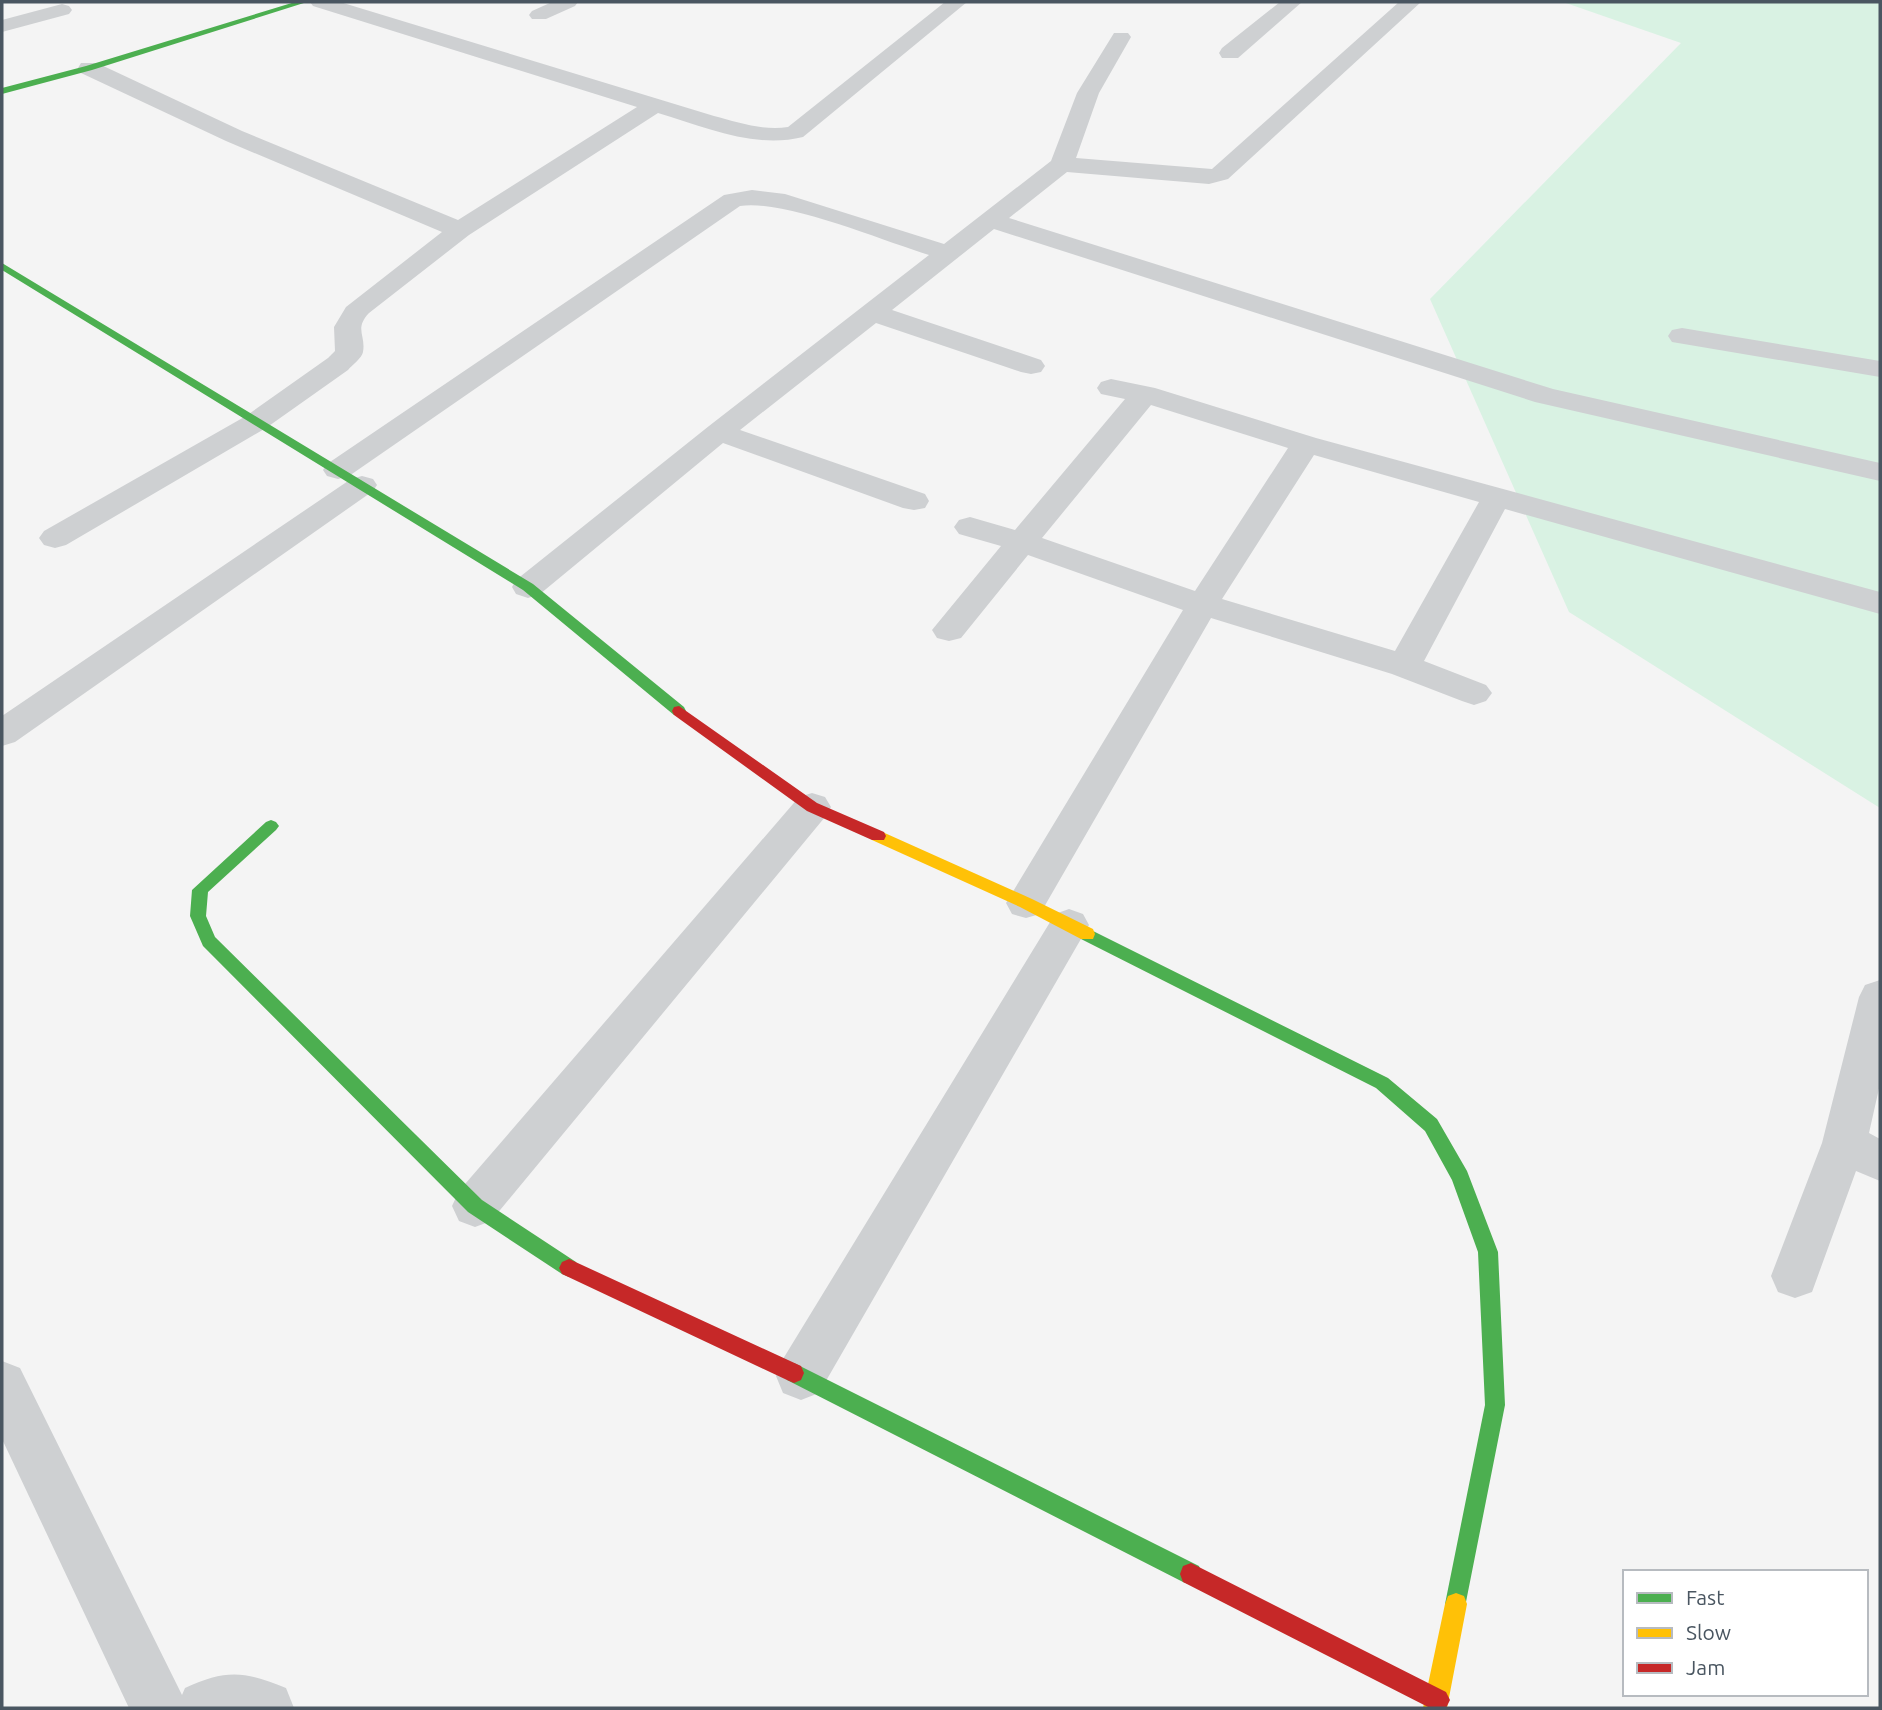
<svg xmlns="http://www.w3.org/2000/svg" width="1882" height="1710" font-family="Ubuntu,sans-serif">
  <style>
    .green { fill: #d9f2e3 }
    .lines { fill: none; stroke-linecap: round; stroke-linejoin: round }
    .street { fill: #ced0d2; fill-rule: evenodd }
    .fast { fill: #4caf50; fill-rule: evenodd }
    .slow { fill: #ffc107; fill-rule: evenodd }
    .jam { fill: #c62828; fill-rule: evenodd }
  </style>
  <rect width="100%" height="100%" fill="#f4f4f4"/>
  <path class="green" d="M 1563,2 L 1880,2 L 1880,808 L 1569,612 L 1430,299 L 1681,43 Z"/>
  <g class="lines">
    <path class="street" d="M 310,2 L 340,2 L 714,116 C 737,122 763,131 788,127 L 945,2 L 967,2 L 803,137 C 754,149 705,127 658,113 L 469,235 L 369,313 C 354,329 366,335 363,352 C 362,358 352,365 348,370 L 266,428 L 66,545 L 55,548 L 44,545 L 39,538 L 44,531 L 246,416 L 328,358 L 335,351 L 334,327 L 346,307 L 442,232 L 226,141 L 81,73 L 78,68 L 81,63 L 97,63 L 242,131 L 458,220 L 637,107 L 313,6 Z
      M 552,2 L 578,2 L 575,6 L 546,19 L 532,19 L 529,15 L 532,11 Z
      M 1280,2 L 1302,2 L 1238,58 L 1222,58 L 1219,53 L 1222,48 Z
      M 1399,2 L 1421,2 L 1228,179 L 1209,184 L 1067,172 L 1009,218 L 1553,389 L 1880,463 L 1880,481 L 1535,402 L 994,229 L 892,310 L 1041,360 L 1045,366 L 1041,372 L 1031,374 L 1021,372 L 876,323 L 740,430 L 925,494 L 929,501 L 925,508 L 914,510 L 903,508 L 723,443 L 540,594 L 528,598 L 516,594 L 512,587 L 516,580 L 709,426 L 929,255 C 883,241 784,199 740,206 L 349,476 L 338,479 L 327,476 L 323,470 L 327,464 L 724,195 L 752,190 L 785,194 L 944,244 L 1051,161 L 1077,93 L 1114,33 L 1128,33 L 1131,37 L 1099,93 L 1076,158 L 1212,169 Z
      M 62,4 L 69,6 L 72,10 L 69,14 L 2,32 L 2,20 Z
      M 1682,328 L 1880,361 L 1880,377 L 1672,342 L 1668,336 L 1672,330 Z
      M 1111,379 L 1155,388 L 1316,438 L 1880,592 L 1880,614 L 1505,509 L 1424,661 L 1486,685 L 1492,693 L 1486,701 L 1474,705 L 1462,701 L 1392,674 L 1211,618 L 1040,914 L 1026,918 L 1012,914 L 1006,903 L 1183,610 L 1028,555 L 961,638 L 949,641 L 937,638 L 932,630 L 1001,546 L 959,534 L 954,527 L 959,520 L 970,517 L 1015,530 L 1125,399 L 1101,394 L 1097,388 L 1101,382 ZM 1151,405 L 1288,448 L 1195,591 L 1042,538 ZM 1314,455 L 1479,502 L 1395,651 L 1222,599 Z
      M 362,476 L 373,479 L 377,485 L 373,491 L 15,742 L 2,746 L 2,716 L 351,479 Z
      M 812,793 L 825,797 L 831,807 L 825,817 L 491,1221 L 475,1227 L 459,1221 L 452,1206 L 459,1191 L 799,797 Z
      M 1069,909 L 1083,914 L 1089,925 L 819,1393 L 801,1400 L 783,1393 L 776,1376 L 783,1359 L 1055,914 Z
      M 1880,980 L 1880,1084 L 1869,1133 L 1880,1139 L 1880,1181 L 1856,1171 L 1812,1292 L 1795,1298 L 1778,1292 L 1771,1276 L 1822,1143 L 1859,997 L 1865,985 Z
      M 2,1361 L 20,1368 L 182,1695 L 185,1688 C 226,1669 245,1671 286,1688 L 294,1708 L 129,1708 L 2,1439 Z"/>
    <path class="fast" d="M 295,2 L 307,2 L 92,70 L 2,94 L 2,88 L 86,66 Z
      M 2,263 L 533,584 L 684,707 L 686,711 L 684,715 L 674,715 L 523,590 L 2,270 Z
      M 271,820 L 276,822 L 279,826 L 276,830 L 208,892 L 206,916 L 215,937 L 482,1200 L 576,1262 L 579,1268 L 576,1274 L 569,1277 L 562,1274 L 468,1212 L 203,946 L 190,916 L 192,890 L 266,822 Z
      M 1087,928 L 1388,1078 L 1437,1119 L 1467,1171 L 1498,1252 L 1505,1405 L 1464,1612 L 1456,1615 L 1448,1612 L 1445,1604 L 1485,1405 L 1478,1252 L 1452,1180 L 1425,1131 L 1376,1088 L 1081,939 L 1079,934 L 1081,929 Z
      M 794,1363 L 1199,1566 L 1202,1574 L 1199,1582 L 1191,1585 L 1183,1582 L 787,1380 L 784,1373 L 787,1366 Z"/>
    <path class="slow" d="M 878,830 L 1032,899 L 1093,929 L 1095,934 L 1093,939 L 1081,939 L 1020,907 L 872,840 L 870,836 Z
      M 1456,1593 L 1464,1596 L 1467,1604 L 1447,1708 L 1423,1708 L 1445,1604 L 1448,1596 Z"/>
    <path class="jam" d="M 679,706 L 817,803 L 884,832 L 886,836 L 884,840 L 872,840 L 807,811 L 674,715 L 672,711 L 674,707 Z
      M 569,1259 L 801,1366 L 804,1373 L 801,1380 L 794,1383 L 787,1380 L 562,1274 L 559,1268 L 562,1262 Z
      M 1191,1563 L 1446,1692 L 1450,1700 L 1446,1708 L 1430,1708 L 1183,1582 L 1180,1574 L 1183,1566 Z"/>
  </g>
  <rect width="1882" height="1710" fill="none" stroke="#4a5661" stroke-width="7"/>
  <rect x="1623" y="1570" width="245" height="126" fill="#ffffff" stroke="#b7bbc0" stroke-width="2"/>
  <rect x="1637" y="1593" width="35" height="10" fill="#4caf50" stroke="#b7bbc0" stroke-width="2"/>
  <text x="1686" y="1605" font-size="21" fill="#4a5661">Fast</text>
  <rect x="1637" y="1628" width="35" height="10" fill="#ffc107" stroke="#b7bbc0" stroke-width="2"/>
  <text x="1686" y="1640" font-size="21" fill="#4a5661">Slow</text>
  <rect x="1637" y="1663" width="35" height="10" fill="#c62828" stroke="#b7bbc0" stroke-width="2"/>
  <text x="1686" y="1675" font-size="21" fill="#4a5661">Jam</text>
</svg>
